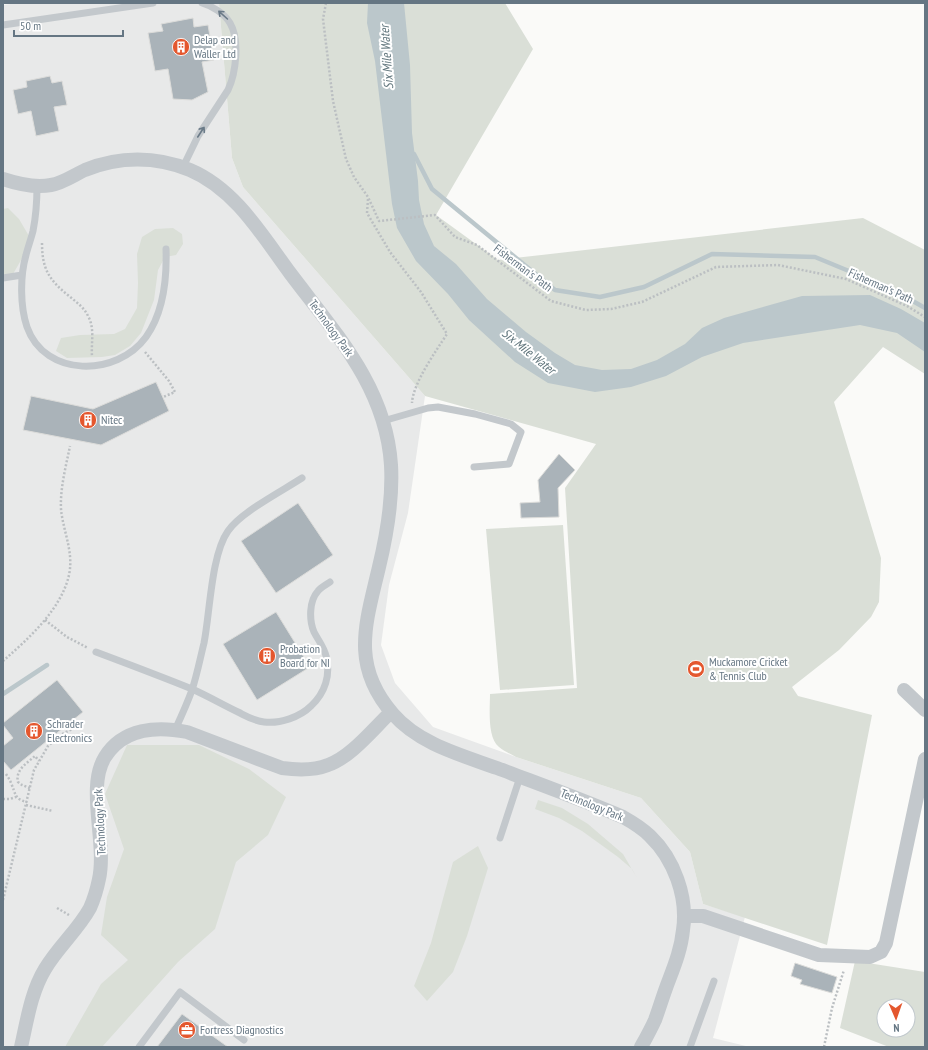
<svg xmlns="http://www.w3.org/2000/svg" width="928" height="1050" font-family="'PT Sans Narrow',sans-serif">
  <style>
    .built { fill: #e8e9e9 }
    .green { fill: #dadfd7; fill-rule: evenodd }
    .water { fill: #bbc7cb }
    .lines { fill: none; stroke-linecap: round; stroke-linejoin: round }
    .stream { stroke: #bbc7cb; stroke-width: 4.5 }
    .building { fill: #aab3b9; stroke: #dcdcda }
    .path { stroke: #bbbfc2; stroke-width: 2.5; stroke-dasharray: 2 2; stroke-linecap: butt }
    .service { stroke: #c3c8cc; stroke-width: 7 }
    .minor { stroke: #c3c8cc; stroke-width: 14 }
    .oneway { stroke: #6a7a87 }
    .labels { text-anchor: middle; stroke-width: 4; stroke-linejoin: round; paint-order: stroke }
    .poi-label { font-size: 12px; fill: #657683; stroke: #fff; text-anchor: start }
    .street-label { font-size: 12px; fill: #657683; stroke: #fff }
    .water-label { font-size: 13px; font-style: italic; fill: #60757c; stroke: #fff }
  </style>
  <rect width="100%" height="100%" fill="#fafaf8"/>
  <path class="built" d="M 18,3 L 219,3 L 232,158 L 243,187 L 425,396 L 408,513 L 389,585 L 381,645 L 395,683 L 433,727 L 516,757 L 641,798 L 690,852 L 703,904 L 745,917 L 713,1038 L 750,1047 L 3,1047 L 3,5 Z"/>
  <path class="green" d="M 219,3 L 505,3 L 533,49 L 436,215 L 498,260 L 863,218 L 925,250 L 925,374 L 883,347 L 834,402 L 881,558 L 879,602 L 871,617 L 839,650 L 792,687 L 798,696 L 872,715 L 827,945 L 703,904 L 690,852 L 641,798 L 516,757 C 510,754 504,751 499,747 C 487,737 490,709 490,694 L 577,688 L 565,488 L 596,444 L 425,396 L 243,187 L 232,158 Z
    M 8,208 L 19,219 L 29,236 L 24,255 L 13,274 L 3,276 L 3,209 Z
    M 173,228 L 182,234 L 183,244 L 176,255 L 165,257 L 158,270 L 154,300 L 141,333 L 130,346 L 115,355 L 102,357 L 67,358 L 56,351 L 61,338 L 80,335 L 114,334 L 125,329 L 137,308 L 138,283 L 137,254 L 142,237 L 155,229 Z
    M 563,525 L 574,685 L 500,690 L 486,529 Z
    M 127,745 L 199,745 L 249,769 L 286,797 L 268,835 L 236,862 L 215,929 L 178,962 L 102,1047 L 65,1047 L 101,984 L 128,960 L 101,935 L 107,897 L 124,849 L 105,794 Z
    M 538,800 L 562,808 L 588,824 L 623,854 L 637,878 L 632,869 L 618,857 L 582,831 L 559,818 L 535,809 Z
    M 478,846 L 488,868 L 467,936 L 453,972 L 427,1001 L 414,986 L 431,943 L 453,862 Z
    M 855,961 L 925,972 L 925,1047 L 889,1047 L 840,1028 ZM 884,1006 L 908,1006 L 908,1030 L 884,1030 Z"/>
  <path class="water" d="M 368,3 L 404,3 L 410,65 L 412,133 L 418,181 L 419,200 L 424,224 L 434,246 L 456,264 L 487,299 L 526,332 L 555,353 L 575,365 L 602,370 L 631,369 L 657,360 L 685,344 L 702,328 L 724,318 L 802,296 L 870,295 L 901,309 L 925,323 L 925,352 L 897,333 L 860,325 L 743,343 L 702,357 L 666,376 L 631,387 L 595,392 L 548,383 L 515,362 L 469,320 L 448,294 L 416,261 L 397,228 L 392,204 L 375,61 L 367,23 Z"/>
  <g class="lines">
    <path class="stream" d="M 414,154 L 432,189 L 555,290 L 600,297 L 644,287 L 712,254 L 815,257 L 890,288 L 925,308
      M 3,694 L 47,665"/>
  </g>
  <path class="building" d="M 193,18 L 194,27 L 208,25 L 214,60 L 202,62 L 208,92 L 192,100 L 173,99 L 168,69 L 155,71 L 148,33 L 163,31 L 161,24 Z
    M 50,76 L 52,83 L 62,81 L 67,105 L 54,107 L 59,131 L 36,136 L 31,111 L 18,114 L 13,90 L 27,87 L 26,81 Z
    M 156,382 L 169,411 L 101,445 L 23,430 L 31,396 L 93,409 Z
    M 559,454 L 575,470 L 558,488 L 559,517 L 521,518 L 520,503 L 540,502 L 538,480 Z
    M 298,503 L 333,555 L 276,593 L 241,541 Z
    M 276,612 L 310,667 L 257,700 L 223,644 Z
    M 57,680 L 83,712 L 11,770 L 3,761 L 3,746 L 13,738 L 3,725 L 3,723 Z
    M 795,963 L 837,977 L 832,993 L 800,984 L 802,980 L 791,976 Z
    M 182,1014 L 228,1047 L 157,1047 Z"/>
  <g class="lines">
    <path class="path" d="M 326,3 L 323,19 L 333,101 L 346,159 L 354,177 L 368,197 L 379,221 L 435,215 L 455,237 L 477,245 L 551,301 L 586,310 L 611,309 L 642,302 L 716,267 L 778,265 L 846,279 L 907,306 L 925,317
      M 368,199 L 367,213 L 390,252 L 421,292 L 447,334 C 436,351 413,383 412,403
      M 42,243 C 42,269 49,280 69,296 C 76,302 84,307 88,316 C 95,328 91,343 92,356
      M 145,352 L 169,381 L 175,392 L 163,397
      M 45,620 L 67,637 L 88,648
      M 3,661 C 28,639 61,610 69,575 C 74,552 63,531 61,509 C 60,488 66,466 70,446
      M 6,774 C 8,777 10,780 11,783 C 16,794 14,799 27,802
      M 30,788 L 22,785 L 18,782 C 15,770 27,763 35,756 L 39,761
      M 3,799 L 10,799 L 16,797
      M 26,805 L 53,811
      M 3,900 L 34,770 L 48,746 L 64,733 L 79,726
      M 57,908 L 69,915
      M 824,1047 L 832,1008 L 844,970"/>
    <path class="service" d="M 3,25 L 153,3
      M 183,167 L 198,136 L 228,90 C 236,73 240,40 230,23 C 224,13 212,6 202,3
      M 37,186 C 37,201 36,216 33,231 C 31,239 28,247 26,255 C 20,276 20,306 27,327 C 45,378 117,377 146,337 C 164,312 167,279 166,249
      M 3,278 L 22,275
      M 383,421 L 428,408 L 438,407 L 475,414 L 511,424 L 521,432 L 509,464 L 474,467
      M 96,652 C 128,664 160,676 192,689 C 208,696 223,705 238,712 C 246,716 254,721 264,722 C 280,724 300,717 311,706 C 325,693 331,675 326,656 C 324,647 318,640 314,632 C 309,620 309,601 318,591 C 321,587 326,585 330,582
      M 175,730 C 181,717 187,704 192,690 C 197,675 200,659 204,643 C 210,613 211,555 228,531 C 241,512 282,491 302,478
      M 500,838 L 520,777
      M 139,1047 L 180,992 L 244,1040
      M 690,1047 L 714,981"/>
    <path class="minor" d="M 3,179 C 18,184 35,188 51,185 C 63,183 74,175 85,170 C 119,156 156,156 190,170 C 235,189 262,235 290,273 C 335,333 386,387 391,465 C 393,499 387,534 379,567 C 366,623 350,665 393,714 C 419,744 461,755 497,768 C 539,784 581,799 623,817 C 632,822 642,828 650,836 C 674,859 688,897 683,930 C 681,951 673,969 666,988 C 662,999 659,1009 655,1020 C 651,1029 646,1038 641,1047
      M 904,690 L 925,710
      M 685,916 L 703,916 L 819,955 L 870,957 L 881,952 L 886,943 L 925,759
      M 21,1047 C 27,1021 31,992 45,969 C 58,947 78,930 90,908 C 94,899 97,889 99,879 C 107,843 86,787 105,757 C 123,728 157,726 187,732 L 282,768 C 297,770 313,771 328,765 C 351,757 373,729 391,712"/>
  </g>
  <defs><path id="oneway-shaft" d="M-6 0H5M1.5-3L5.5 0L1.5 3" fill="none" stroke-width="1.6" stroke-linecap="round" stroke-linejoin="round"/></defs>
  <g class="oneway">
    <use href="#oneway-shaft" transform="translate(223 15) rotate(-138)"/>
    <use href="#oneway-shaft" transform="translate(201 132) rotate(-57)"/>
  </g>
  <defs>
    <symbol id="building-disc" viewBox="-11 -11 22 22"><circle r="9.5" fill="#e4572e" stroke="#fff"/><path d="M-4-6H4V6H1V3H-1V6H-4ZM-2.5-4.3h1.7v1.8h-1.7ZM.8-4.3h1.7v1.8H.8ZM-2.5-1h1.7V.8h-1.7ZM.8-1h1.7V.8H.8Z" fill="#fff"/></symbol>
    <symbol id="stadium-disc" viewBox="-11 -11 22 22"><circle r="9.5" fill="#e4572e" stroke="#fff"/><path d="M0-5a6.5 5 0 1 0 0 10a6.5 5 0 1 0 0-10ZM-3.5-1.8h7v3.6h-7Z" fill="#fff"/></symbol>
    <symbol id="office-disc" viewBox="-11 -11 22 22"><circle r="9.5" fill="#e4572e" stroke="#fff"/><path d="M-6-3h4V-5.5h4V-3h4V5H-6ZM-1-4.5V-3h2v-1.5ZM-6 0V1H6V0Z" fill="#fff"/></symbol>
  </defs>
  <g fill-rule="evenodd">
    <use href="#building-disc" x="171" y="37" width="20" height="20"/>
    <use href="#building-disc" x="78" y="410" width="20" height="20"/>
    <use href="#building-disc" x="257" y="646" width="20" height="20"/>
    <use href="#stadium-disc" x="686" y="659" width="20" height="20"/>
    <use href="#building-disc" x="24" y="721" width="20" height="20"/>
    <use href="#office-disc" x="177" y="1020" width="20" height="20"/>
  </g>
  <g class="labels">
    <g class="poi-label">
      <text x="194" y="44">Delap and<tspan x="194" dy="14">Waller Ltd</tspan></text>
      <text x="101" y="424">Nitec</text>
      <text x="280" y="653">Probation<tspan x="280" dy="14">Board for NI</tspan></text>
      <text x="709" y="666">Muckamore Cricket<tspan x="709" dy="14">&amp; Tennis Club</tspan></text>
      <text x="47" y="728">Schrader<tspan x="47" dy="14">Electronics</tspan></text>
      <text x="200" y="1034">Fortress Diagnostics</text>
    </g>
    <g class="street-label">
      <text transform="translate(523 268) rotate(37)" y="4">Fisherman's Path</text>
      <text transform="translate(881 286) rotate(24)" y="4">Fisherman's Path</text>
      <text transform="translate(331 328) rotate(54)" y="4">Technology Park</text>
      <text transform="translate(592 805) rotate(22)" y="4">Technology Park</text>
      <text transform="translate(100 822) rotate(-93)" y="4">Technology Park</text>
    </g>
    <g class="water-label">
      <text transform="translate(386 57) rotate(-94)" y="5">Six Mile Water</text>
      <text transform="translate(529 351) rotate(39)" y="5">Six Mile Water</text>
    </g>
  </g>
  <rect width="928" height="1050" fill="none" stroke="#657683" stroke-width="8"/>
  <g transform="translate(896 1018) rotate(178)"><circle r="19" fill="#ffffff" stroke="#c1c8cd"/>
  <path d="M0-3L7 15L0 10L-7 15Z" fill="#e4572e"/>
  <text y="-6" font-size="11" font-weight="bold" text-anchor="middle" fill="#657683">N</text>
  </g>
  <path d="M14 30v6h109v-6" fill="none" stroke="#657683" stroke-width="2"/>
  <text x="20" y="30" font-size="12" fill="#657683" stroke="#ffffff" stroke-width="3" paint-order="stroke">50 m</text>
</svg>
